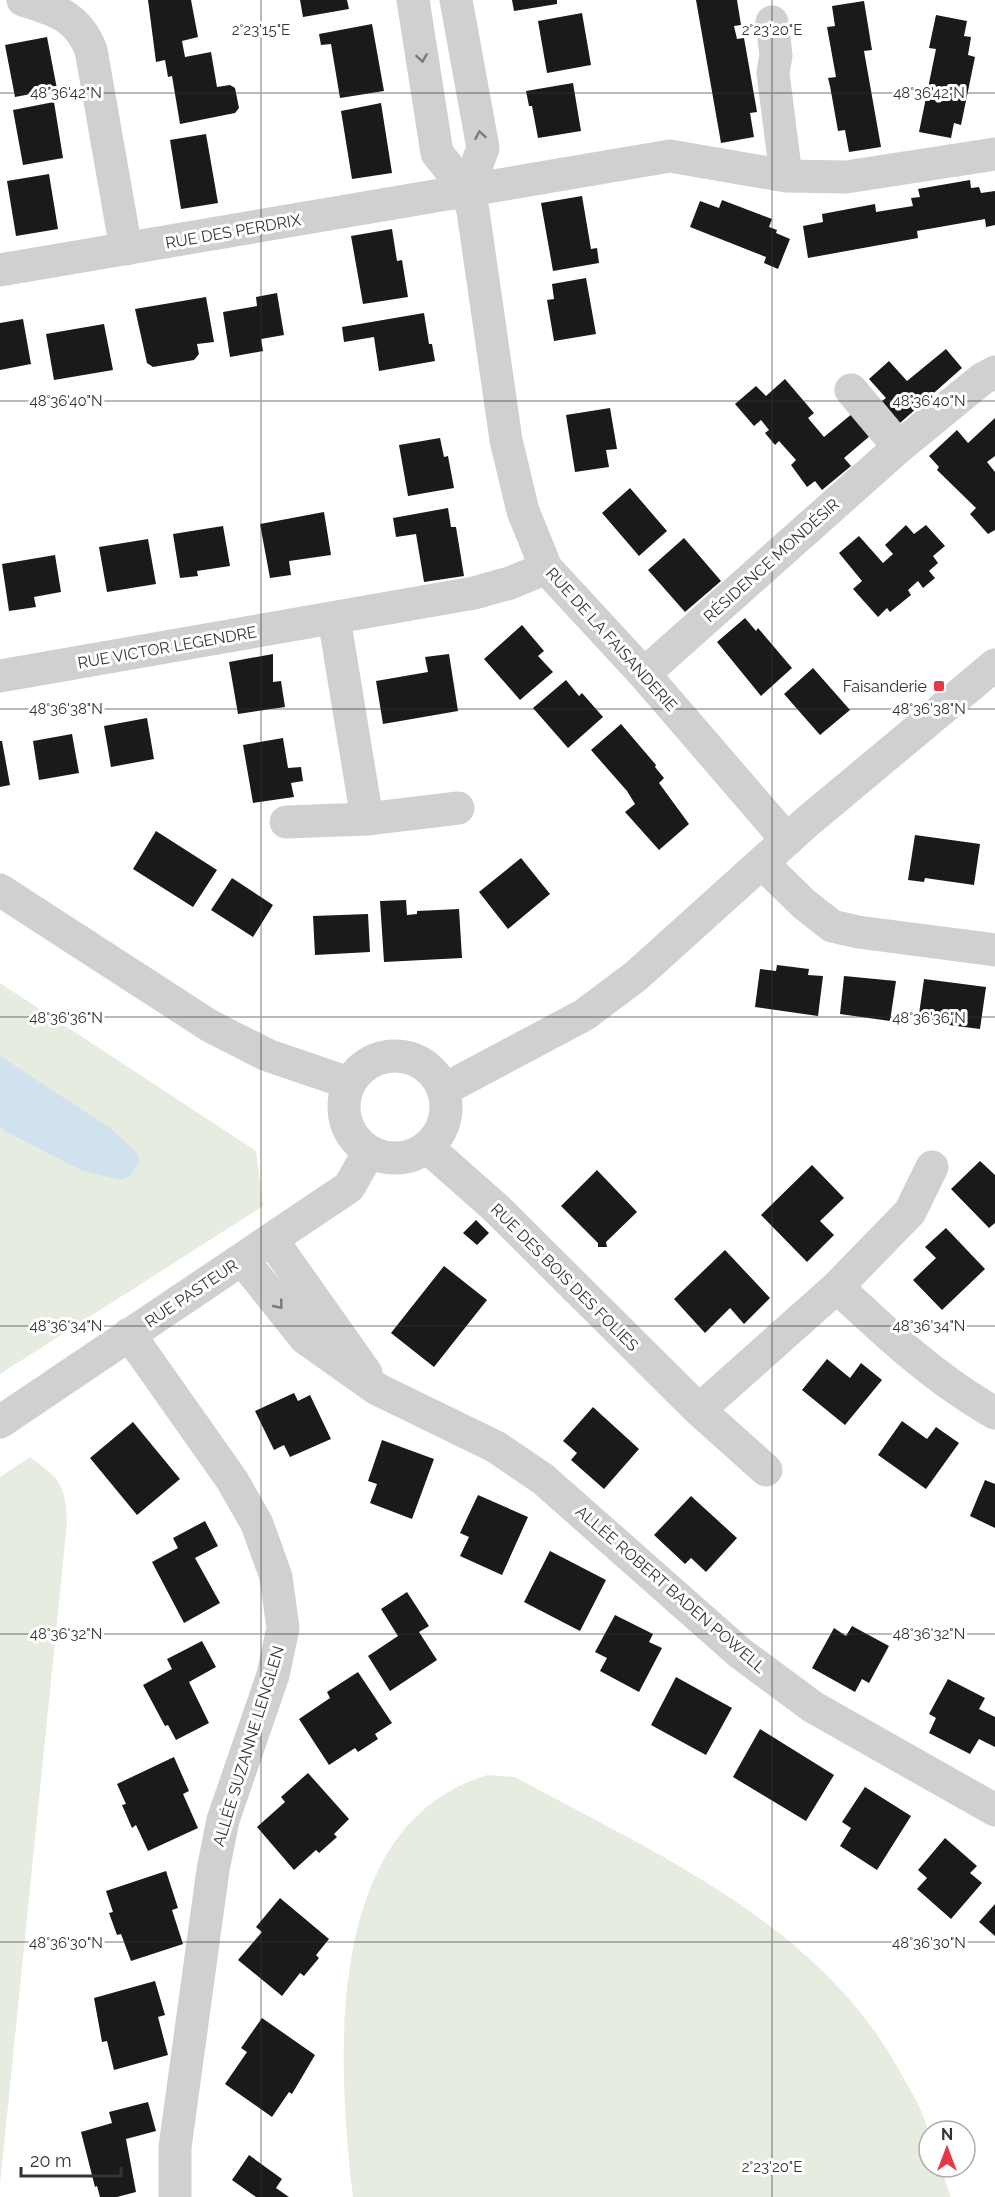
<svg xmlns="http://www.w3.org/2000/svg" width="995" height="2197" font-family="Raleway,sans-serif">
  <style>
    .green { fill: #e6ecdf }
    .water { fill: #cfe2ee }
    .building { fill: #1a1a1a }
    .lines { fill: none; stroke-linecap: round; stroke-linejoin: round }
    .minor { stroke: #d0d0d0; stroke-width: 33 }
    .tertiary { stroke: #d0d0d0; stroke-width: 33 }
    .oneway { stroke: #7a7a7a }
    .ticks { fill: none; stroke: #333; stroke-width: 1.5; stroke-opacity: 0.45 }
    .poi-dot { fill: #e63946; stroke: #fff; stroke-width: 2 }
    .labels { text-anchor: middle; stroke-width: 6; stroke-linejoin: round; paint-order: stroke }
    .street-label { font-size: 16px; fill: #333; stroke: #fff }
    .poi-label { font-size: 16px; fill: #333; stroke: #fff; text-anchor: end }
    .ticks-label { font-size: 15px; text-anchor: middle; fill: #333; stroke: #fff; stroke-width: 6; stroke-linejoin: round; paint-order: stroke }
  </style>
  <rect width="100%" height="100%" fill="#fff"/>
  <path class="green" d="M 0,983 L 256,1151 L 263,1206 L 0,1374 Z
    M 30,1457 C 60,1480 65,1482 67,1522 L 0,2185 L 0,1477 Z
    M 488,1775 L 515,1777 C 656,1854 818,1923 899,2070 C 910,2090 925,2112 929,2135 C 931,2145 929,2157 929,2167 L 940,2167 L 951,2197 L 353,2197 C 337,2062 322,1823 488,1775 Z"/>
  <path class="water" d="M 0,1056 L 110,1128 L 138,1154 L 139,1162 L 130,1176 L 122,1180 L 83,1171 L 5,1131 L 0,1126 Z"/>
  <path class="building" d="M 148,0 L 191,0 L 198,37 L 182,41 L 185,57 L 211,52 L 217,87 L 230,85 L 235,88 L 239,108 L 235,113 L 180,124 L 172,76 L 168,77 L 165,60 L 156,62 Z
    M 300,0 L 347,0 L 349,9 L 303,17 Z
    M 512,0 L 557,0 L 557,4 L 514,11 Z
    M 696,0 L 737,0 L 741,25 L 734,26 L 737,39 L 744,38 L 756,106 L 757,112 L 750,113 L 754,137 L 721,143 Z
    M 864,1 L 872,50 L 864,51 L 881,147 L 849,152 L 845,130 L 838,131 L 830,86 L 828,78 L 836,77 L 827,27 L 835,26 L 832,6 Z
    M 582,13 L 591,65 L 547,73 L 538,21 Z
    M 936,15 L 967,21 L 964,36 L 971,37 L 968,55 L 975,57 L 961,125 L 954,123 L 951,138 L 919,132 L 936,49 L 929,48 Z
    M 372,24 L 384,91 L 340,98 L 331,44 L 321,45 L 319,34 Z
    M 47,37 L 57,89 L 15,97 L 5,45 Z
    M 573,83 L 581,131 L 538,138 L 532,106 L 529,106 L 526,91 Z
    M 54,102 L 63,158 L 23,165 L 13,110 Z
    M 381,103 L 392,173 L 352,179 L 341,111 Z
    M 206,134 L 218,203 L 181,209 L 170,140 Z
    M 49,174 L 58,229 L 16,236 L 7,181 Z
    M 970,180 L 971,188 L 979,187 L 981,193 L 995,191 L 995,225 L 986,227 L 985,219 L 917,231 L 918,238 L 808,258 L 803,226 L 823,222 L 822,214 L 875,204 L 876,212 L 913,206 L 911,198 L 920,197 L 918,189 Z
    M 582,196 L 591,249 L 597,248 L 599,263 L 553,271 L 541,203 Z
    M 722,200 L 772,219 L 769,227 L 777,230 L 776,233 L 790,239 L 778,269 L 764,263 L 766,257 L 690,227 L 700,201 L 719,208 Z
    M 392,229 L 397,261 L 402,260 L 408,297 L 363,304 L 351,236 Z
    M 586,278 L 596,334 L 554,341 L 547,300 L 554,299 L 552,284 Z
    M 277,293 L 284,335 L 261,339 L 263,351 L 230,357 L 223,312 L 257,306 L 256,297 Z
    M 206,297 L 214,342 L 197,344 L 199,354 L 194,360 L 153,367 L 147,363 L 135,309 Z
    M 424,313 L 429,344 L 432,344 L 435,361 L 379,371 L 374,337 L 344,342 L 342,327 Z
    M 23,319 L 31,364 L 0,370 L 0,323 Z
    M 104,324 L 113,370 L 54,380 L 46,334 Z
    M 946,349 L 962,368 L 900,423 L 882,401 L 886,398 L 869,379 L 889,361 L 907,381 Z
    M 785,379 L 814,413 L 808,418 L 824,437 L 853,413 L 871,435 L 844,458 L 851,466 L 822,490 L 815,481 L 807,487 L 791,465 L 796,460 L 779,441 L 775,445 L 765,433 L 769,430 L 761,420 L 754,426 L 735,404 L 756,386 L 766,396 Z
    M 610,408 L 617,449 L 606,450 L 609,467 L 575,472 L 566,415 Z
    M 995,418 L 995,456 L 987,462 L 995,472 L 995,530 L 988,534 L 970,514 L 976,508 L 937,470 L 939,467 L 929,456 L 957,430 L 968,443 Z
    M 440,438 L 444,457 L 448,456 L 454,488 L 408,496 L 399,445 Z
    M 630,488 L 667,531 L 639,556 L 602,513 Z
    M 448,508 L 451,527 L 456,527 L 464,576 L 424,582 L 416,534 L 396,537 L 393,518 Z
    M 324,512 L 331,555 L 289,561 L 291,575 L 270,578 L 260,524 Z
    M 906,525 L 914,534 L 926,525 L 945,546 L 933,556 L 938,563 L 929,571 L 935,578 L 923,588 L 918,581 L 908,590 L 911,595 L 890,612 L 887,608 L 878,617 L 853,589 L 862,581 L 839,553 L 859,536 L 883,563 L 893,554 L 885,545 Z
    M 223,526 L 230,566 L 197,571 L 198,576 L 180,578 L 173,534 Z
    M 684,538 L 721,581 L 685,612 L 648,570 Z
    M 148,539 L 156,584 L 107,592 L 99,547 Z
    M 55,555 L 61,592 L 34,597 L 36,607 L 9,611 L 2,564 Z
    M 745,618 L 756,631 L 758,628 L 792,668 L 761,696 L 717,642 Z
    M 522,625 L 544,651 L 538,656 L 553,672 L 520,700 L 484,659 Z
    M 273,654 L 273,682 L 281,681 L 285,707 L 238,714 L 229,662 Z
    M 449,654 L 458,711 L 383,724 L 376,681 L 428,672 L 425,657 Z
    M 813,668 L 850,710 L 820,735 L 784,694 Z
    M 566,680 L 579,696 L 582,693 L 603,717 L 568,748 L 533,708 Z
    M 147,718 L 154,759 L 111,767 L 104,726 Z
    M 621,724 L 656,765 L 655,767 L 664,778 L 659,783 L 689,824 L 659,850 L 625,812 L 635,804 L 627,791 L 591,750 Z
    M 72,734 L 79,773 L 39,780 L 33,741 Z
    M 283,738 L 288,768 L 301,767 L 303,781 L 291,783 L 294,797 L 253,803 L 243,745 Z
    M 0,741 L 2,741 L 10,785 L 0,787 Z
    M 156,831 L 217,870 L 193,907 L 133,869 Z
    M 915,835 L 980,844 L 974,885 L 925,878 L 924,882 L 908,880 Z
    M 521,858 L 550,894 L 508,929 L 479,892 Z
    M 232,878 L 273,905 L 253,937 L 211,910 Z
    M 406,900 L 407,915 L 417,914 L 417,911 L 459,909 L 462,958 L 384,962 L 380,901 Z
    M 368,914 L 370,952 L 315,955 L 313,916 Z
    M 777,965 L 809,969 L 808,975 L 823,976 L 818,1016 L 755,1007 L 760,969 L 776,971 Z
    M 844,976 L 896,981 L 890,1021 L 840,1014 Z
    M 924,979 L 986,987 L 980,1029 L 918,1021 Z
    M 980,1161 L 995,1175 L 995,1223 L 989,1228 L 951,1189 Z
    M 812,1165 L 844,1198 L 820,1221 L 834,1235 L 807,1262 L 761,1215 Z
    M 597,1170 L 637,1212 L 606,1242 L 607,1247 L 598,1247 L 598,1243 L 561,1206 Z
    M 476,1220 L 489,1233 L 477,1245 L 463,1233 Z
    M 946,1228 L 985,1269 L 942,1310 L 913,1280 L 936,1258 L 925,1247 Z
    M 725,1250 L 770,1298 L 744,1324 L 730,1308 L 705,1333 L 674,1299 Z
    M 444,1266 L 487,1300 L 434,1367 L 391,1333 Z
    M 827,1359 L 850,1378 L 861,1363 L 882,1380 L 845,1425 L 802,1390 Z
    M 294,1393 L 298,1401 L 310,1395 L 331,1439 L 290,1457 L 284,1445 L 274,1450 L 255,1411 Z
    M 593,1407 L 639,1449 L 604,1489 L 571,1460 L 577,1453 L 563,1441 Z
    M 902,1421 L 927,1439 L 936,1427 L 959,1443 L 926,1489 L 878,1455 Z
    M 133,1422 L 180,1479 L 137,1515 L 90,1458 Z
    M 382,1440 L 434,1459 L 412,1519 L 370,1503 L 377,1484 L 368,1481 Z
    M 985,1480 L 995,1484 L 995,1528 L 970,1516 Z
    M 478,1495 L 528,1517 L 502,1575 L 460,1556 L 469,1537 L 460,1533 Z
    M 691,1496 L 737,1538 L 706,1572 L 691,1558 L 685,1564 L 654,1535 Z
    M 205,1521 L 218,1546 L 195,1558 L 220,1603 L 184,1623 L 152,1562 L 178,1548 L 173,1538 Z
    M 550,1551 L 606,1580 L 580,1631 L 524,1602 Z
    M 407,1592 L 429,1626 L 419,1632 L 437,1660 L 390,1691 L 368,1656 L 398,1636 L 381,1609 Z
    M 615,1615 L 653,1634 L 649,1642 L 662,1648 L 639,1692 L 600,1671 L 607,1658 L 595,1652 Z
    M 852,1626 L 889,1646 L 869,1683 L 862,1679 L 855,1692 L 812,1668 L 834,1628 L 846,1636 Z
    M 202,1641 L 216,1667 L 189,1682 L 209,1723 L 176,1740 L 168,1725 L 165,1726 L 143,1685 L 172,1669 L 167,1659 Z
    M 358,1672 L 392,1723 L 375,1734 L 378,1739 L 358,1752 L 355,1748 L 329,1765 L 299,1719 L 330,1698 L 327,1692 Z
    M 676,1677 L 732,1708 L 706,1755 L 651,1725 Z
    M 948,1679 L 985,1698 L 979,1709 L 995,1717 L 995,1747 L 979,1739 L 970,1754 L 929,1733 L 936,1718 L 929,1714 Z
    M 760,1729 L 834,1775 L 806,1821 L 733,1777 Z
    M 174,1757 L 189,1791 L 183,1794 L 198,1828 L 148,1851 L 136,1825 L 132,1828 L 122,1805 L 126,1804 L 117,1784 Z
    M 308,1773 L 349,1819 L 334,1834 L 337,1837 L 319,1853 L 316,1850 L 294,1870 L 257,1827 L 285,1802 L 281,1797 Z
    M 865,1787 L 911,1816 L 877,1870 L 840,1846 L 851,1828 L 842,1822 Z
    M 945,1838 L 977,1866 L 970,1873 L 982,1883 L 951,1919 L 917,1889 L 927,1878 L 918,1870 Z
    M 166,1871 L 178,1908 L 172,1910 L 183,1944 L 131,1961 L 121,1934 L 117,1935 L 109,1913 L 113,1912 L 106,1891 Z
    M 280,1898 L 329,1939 L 316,1955 L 319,1958 L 304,1976 L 300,1973 L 282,1996 L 238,1960 L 262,1932 L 256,1927 Z
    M 995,1904 L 995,1936 L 979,1922 Z
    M 155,1981 L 165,2015 L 158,2017 L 168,2055 L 114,2070 L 107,2041 L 102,2042 L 94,1998 Z
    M 262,2018 L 315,2055 L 292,2094 L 289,2092 L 272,2117 L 225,2084 L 247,2052 L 241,2048 Z
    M 148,2102 L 156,2131 L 126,2139 L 136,2192 L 117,2197 L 100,2197 L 97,2186 L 95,2187 L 81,2132 L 112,2123 L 109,2112 Z
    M 249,2155 L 282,2179 L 276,2188 L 289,2197 L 256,2197 L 232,2180 Z"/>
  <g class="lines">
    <path class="minor" d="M 23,0 C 56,11 77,15 91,50 L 126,249
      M 413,0 L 437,153 L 467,191 L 473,211 L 506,440 L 523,511 L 546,568 L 644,674 L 787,840
      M 456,0 L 483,148 L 467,191
      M 772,22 L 776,55 L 773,73 L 786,176
      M 0,270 L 670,156 L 786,176 L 846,177 L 995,154
      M 851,390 L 899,447
      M 334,618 L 367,819
      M 644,674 L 899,447 L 982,379 L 995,372
      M 0,676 L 474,593 L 510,583 L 546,568
      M 286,822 L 367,819 L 458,808
      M 762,863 L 804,904 L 832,926 L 858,932 L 995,950
      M 427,1147 L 497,1209 L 699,1410 L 766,1470
      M 272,1240 L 366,1373
      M 242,1259 L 305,1338 L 377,1389 L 496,1447 L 543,1479 L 740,1653 L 813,1707 L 995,1810
      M 837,1287 C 886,1333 936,1380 995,1413
      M 129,1334 L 232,1480 L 257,1524 L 276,1577 L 283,1628 L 273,1675 L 223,1820 L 213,1870 L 175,2147 L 175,2197
      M 699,1410 L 837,1287 L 910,1212 L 932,1167
      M 0,1422 L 349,1187 L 369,1152"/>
    <path class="tertiary" d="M 0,890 L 210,1026 L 267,1055 L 349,1083
      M344 1107a51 51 0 1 1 102 0a51 51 0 1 1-102 0Z
      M 443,1090 L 584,1015 L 636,976 L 808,821 L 995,665"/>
  </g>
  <defs><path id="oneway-chevron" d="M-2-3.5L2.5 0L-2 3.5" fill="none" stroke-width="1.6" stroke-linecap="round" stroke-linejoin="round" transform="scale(1.5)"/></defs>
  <g class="oneway">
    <use href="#oneway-chevron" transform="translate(422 58) rotate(81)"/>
    <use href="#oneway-chevron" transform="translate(480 135) rotate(-100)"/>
    <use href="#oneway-chevron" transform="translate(279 1305) rotate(51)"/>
  </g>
  <path class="ticks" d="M 261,0 L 261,2197M 772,0 L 772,2197M 0,93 L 995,93M 0,401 L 995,401M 0,709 L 995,709M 0,1017 L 995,1017M 0,1326 L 995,1326M 0,1634 L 995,1634M 0,1942 L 995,1942"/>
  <rect class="poi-dot" x="933" y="680" width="12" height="12" rx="3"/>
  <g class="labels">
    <g class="street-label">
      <text transform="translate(233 231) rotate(-10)" y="6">RUE DES PERDRIX</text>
      <text transform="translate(771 560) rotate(-42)" y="6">RÉSIDENCE MONDÉSIR</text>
      <text transform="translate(612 639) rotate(48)" y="6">RUE DE LA FAISANDERIE</text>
      <text transform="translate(167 647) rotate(-10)" y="6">RUE VICTOR LEGENDRE</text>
      <text transform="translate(565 1277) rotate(45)" y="6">RUE DES BOIS DES FOLIES</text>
      <text transform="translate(191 1293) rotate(-34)" y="6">RUE PASTEUR</text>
      <text transform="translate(671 1589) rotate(41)" y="6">ALLÉE ROBERT BADEN POWELL</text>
      <text transform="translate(248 1746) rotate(-73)" y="6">ALLÉE SUZANNE LENGLEN</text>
    </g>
    <g class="poi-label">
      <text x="927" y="692">Faisanderie</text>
    </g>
  </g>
  <g class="ticks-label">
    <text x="261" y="35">2°23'15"E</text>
    <text x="772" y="35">2°23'20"E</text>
    <text x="66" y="98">48°36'42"N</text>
    <text x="929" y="98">48°36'42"N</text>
    <text x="66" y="406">48°36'40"N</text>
    <text x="929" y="406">48°36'40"N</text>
    <text x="66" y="714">48°36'38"N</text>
    <text x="929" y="714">48°36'38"N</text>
    <text x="66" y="1023">48°36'36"N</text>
    <text x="929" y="1023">48°36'36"N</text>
    <text x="66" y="1331">48°36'34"N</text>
    <text x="929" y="1331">48°36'34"N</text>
    <text x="66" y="1639">48°36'32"N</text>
    <text x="929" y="1639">48°36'32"N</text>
    <text x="66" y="1948">48°36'30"N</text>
    <text x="929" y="1948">48°36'30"N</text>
    <text x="772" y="2172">2°23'20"E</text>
  </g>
  <g transform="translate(947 2149)"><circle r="28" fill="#ffffff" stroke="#adadad" stroke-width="1.5"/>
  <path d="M0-4.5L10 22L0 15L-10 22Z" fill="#e63946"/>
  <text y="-9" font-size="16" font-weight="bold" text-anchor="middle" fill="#333333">N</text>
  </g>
  <path d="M21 2167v9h100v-9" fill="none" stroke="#333333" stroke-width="3"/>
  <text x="30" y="2167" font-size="18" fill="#333333" stroke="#ffffff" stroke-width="4.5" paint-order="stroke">20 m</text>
</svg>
